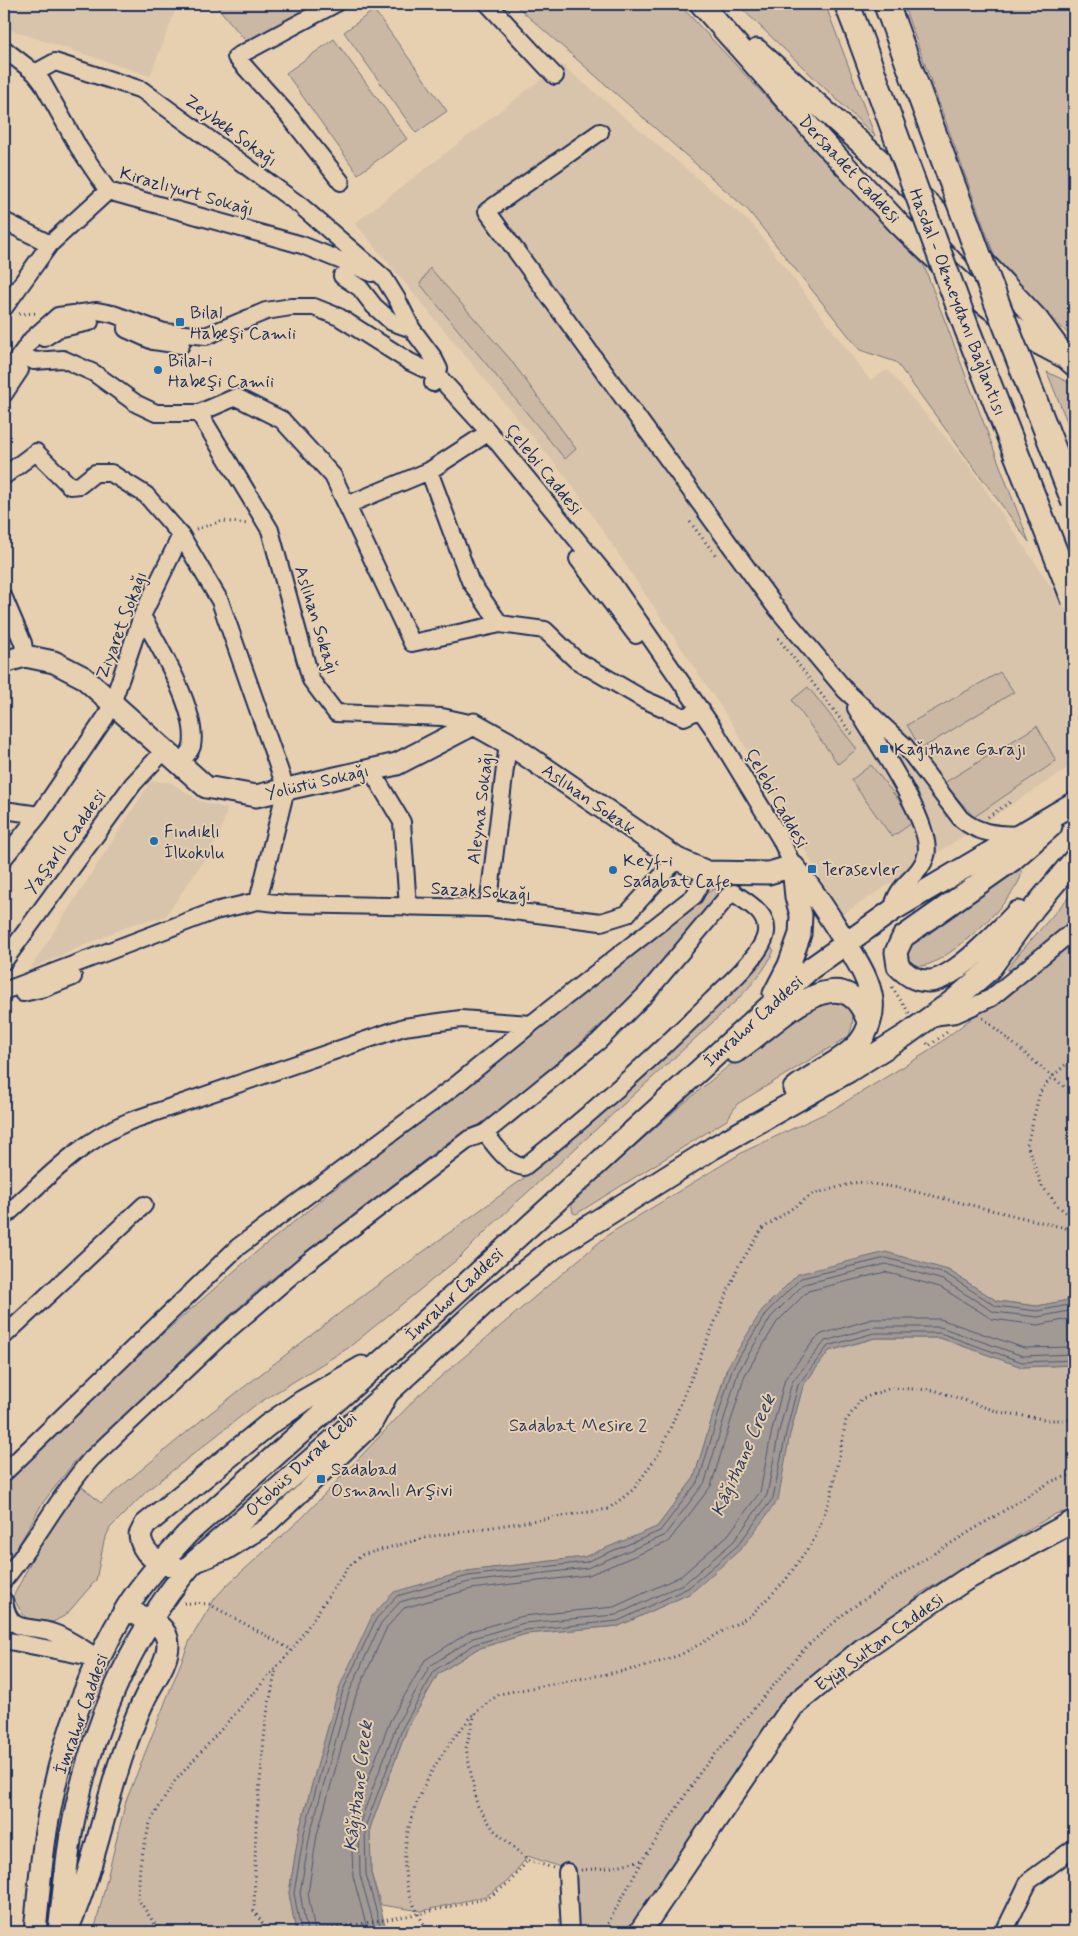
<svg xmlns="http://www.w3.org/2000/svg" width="1078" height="1936" font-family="Mynerve,sans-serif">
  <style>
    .built { fill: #d8c4aa }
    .green { fill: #cab8a4; stroke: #727481 }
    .water { fill: #a19994; stroke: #6b6f7e }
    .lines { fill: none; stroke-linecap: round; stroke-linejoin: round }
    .shore { stroke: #515974; stroke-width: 1 }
    .minor-casing { stroke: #1b2f5e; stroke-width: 20 }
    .major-casing { stroke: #1b2f5e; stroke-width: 25 }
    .highway-casing { stroke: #1b2f5e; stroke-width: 28 }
    .path { stroke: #1b2f5e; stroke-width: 3; stroke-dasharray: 1 4; stroke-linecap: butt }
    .minor { stroke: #e7d0b0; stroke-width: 16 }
    .major { stroke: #e7d0b0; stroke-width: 21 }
    .highway { stroke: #e7d0b0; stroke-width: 24 }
    .highway-bridge-casing { stroke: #1b2f5e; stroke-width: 28; stroke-linecap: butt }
    .highway-bridge { stroke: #e7d0b0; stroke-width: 24 }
    .poi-dot { fill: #1f6fb2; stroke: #e7d0b0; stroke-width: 2 }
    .labels { text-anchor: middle; stroke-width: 4; stroke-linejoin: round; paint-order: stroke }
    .street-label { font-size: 18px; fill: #1b2f5e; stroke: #e7d0b0 }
    .poi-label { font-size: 18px; fill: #1b2f5e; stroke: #e7d0b0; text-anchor: start }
    .park-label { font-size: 18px; fill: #2c3d65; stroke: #e7d0b0 }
    .water-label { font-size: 19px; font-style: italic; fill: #2f3f66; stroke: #e7d0b0 }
  </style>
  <rect width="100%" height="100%" fill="#e7d0b0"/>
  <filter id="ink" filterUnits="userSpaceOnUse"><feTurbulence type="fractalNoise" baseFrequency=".02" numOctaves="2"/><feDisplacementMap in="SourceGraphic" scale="10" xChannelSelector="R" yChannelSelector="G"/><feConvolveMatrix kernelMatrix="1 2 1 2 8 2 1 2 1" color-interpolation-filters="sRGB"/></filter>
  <g filter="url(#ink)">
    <path class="built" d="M 7,4 L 178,4 L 150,76 L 5,28 Z
      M 561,64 L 753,225 L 870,380 L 888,370 L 968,464 L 1065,607 L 1074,629 L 1074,764 L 842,915 L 733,725 L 570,482 L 355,223 Z
      M 151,781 L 170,782 L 200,801 L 227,809 L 219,838 L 165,917 L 133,924 L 30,969 Z"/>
    <path class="green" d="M 215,4 L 318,4 L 249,45 Z
      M 514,4 L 679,4 L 924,266 L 1029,542 L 896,362 L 860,350 L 748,210 Z
      M 737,4 L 825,4 L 875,136 Z
      M 903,4 L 1074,4 L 1074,340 L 996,260 Z
      M 374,10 L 447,111 L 416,133 L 344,32 Z
      M 334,39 L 407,139 L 358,174 L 286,73 Z
      M 430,268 L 510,359 L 576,449 L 565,459 L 420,284 Z
      M 1047,372 L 1074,385 L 1074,439 Z
      M 1000,672 L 1014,692 L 921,749 L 907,725 Z
      M 808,687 L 857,749 L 838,764 L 792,700 Z
      M 1037,726 L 1056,761 L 974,817 L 944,783 Z
      M 871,765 L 915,821 L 892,837 L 851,780 Z
      M 1017,866 L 1022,872 C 1019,897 948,963 922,966 C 917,966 912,964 908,961 L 905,947 Z
      M 715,888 L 718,896 L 649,981 L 555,1066 L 484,1122 L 448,1142 L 263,1286 L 194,1347 L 127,1414 L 75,1461 L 42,1504 L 4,1571 L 4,1486 L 117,1374 L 255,1253 L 687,907 Z
      M 1074,891 L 1074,922 L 1011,970 L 1007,970 L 1018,955 Z
      M 1074,939 L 1074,1299 L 1037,1306 L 997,1301 L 948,1270 L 727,1368 L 694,1478 L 657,1527 L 585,1557 L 467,1571 L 339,1688 L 299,1831 L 289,1893 L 296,1932 L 94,1932 L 126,1801 L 190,1640 L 215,1598 L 227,1585 L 302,1518 L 418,1396 L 609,1234 L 743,1152 L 832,1110 L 929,1051 Z
      M 770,947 L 774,950 C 766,970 751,985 737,1000 L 493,1224 L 459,1258 L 348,1348 L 254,1406 L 149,1489 L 110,1528 L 104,1541 L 96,1580 L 66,1615 L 53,1622 L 26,1618 L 20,1610 L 13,1597 L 46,1532 L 79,1484 L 101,1503 L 204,1418 L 345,1309 L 535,1170 L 730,992 Z
      M 830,997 C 849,1006 858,1013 849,1036 L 737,1104 L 727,1120 L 576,1214 L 573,1213 L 571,1202 C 653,1132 735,1050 830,997 Z
      M 875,1338 L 940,1338 L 1022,1367 L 1074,1365 L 1074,1510 L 1055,1514 L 921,1593 L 786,1709 L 637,1932 L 574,1932 L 566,1869 L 528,1856 L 507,1882 L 486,1896 L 422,1911 L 381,1905 L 371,1873 L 370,1828 L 407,1729 L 438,1674 L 477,1649 L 526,1634 L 619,1626 L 691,1593 L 790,1434 L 803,1386 L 829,1351 Z"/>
    <path class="water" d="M 886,1252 L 948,1270 L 997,1301 L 1037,1306 L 1074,1299 L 1074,1365 L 1022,1367 L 940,1338 L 875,1338 L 829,1351 L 803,1386 L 790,1434 L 778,1500 L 742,1548 L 691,1593 L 619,1626 L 526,1634 L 477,1649 L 438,1674 L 407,1729 L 370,1828 L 371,1873 L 387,1932 L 296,1932 L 289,1893 L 299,1831 L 339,1688 L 372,1616 L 394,1592 L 467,1571 L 584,1557 L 657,1527 L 694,1478 L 727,1368 L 762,1310 L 798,1274 Z"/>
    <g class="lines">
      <path class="shore" d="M 301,1932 L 294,1893 L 304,1833 L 343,1690 L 376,1619 L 397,1596 L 468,1576 L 586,1562 L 660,1531 L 699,1480 L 732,1369 L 766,1313 L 801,1278 L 886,1258 L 946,1274 L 996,1306 L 1037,1311 L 1074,1304
        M 307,1932 L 300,1893 L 310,1834 L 349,1692 L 381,1623 L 400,1602 L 469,1582 L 587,1568 L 664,1536 L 705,1482 L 738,1372 L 771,1317 L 804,1284 L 886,1264 L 943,1280 L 994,1312 L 1038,1317 L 1074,1310
        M 315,1932 L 308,1893 L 317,1835 L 356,1695 L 387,1627 L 404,1608 L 471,1589 L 589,1575 L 668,1542 L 711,1486 L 745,1375 L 777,1322 L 808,1291 L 885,1272 L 940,1287 L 992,1319 L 1038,1325 L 1074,1318
        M 368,1932 L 353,1876 L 351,1824 L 390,1721 L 425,1660 L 471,1631 L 523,1616 L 614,1607 L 681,1576 L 728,1535 L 760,1492 L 772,1430 L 785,1379 L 815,1339 L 822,1334 L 872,1319 L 940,1319 L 1024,1348 L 1074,1347
        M 376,1932 L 360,1875 L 359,1825 L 397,1724 L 430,1666 L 473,1638 L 524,1623 L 616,1615 L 685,1583 L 734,1541 L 767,1495 L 779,1431 L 792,1382 L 825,1341 L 874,1327 L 940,1327 L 1023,1356 L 1074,1354
        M 382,1932 L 366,1874 L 365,1827 L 403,1727 L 435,1670 L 475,1644 L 525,1630 L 618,1621 L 688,1588 L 738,1545 L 773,1498 L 786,1433 L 798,1385 L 828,1346 L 874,1333 L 940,1333 L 1022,1362 L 1074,1360"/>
      <defs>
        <path id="minor" d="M 335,4 L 236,57 L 289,116 L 341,182
          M 488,4 L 555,76
          M 4,49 L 35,73 L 42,82 L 79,148 L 108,191 L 302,245 L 372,273
          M 35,73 L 55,62 L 142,90 L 301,206 L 384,278 L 397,299 L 412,329 L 433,357 L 439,369 L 433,383
          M 600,132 L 487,211 L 774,605 L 846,691 L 905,746 L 961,819 C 979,834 996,834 1018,835
          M 4,221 L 50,244
          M 342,276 L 360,288 L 374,306 L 392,322 L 412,329
          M 4,308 L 50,244 L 108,191
          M 126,329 L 153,341 L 181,345
          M 44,338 L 58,329 L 90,322
          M 28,358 L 34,361 L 63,359 L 94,373 L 137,404 L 156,413 L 199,413 L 236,397 L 282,420 L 333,476 L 412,643 L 500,624 L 470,581 L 429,471
          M 4,377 L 32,339 L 58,316 L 97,311 L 113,314 L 164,332 L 206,336 L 266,311 L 291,307 L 314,307 L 339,317 L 410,362 L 437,375 L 489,432 L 613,584 L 713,728 L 780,838 L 793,866
          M 4,394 L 20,370
          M 199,413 L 270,530 L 311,680 L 336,713 L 442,717 L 474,724
          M 4,476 L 36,452 L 70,486 L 80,485 L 95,473 L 111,473 L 146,495 L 181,535 L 220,601 L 286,789 L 258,901
          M 347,505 L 429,471 L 489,432
          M 578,559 L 636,635
          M 4,598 L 23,643 L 25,656
          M 142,616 C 159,646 199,712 192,746 C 190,753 183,759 178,764
          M 500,624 L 545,630 L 576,660 L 643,699 L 684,717 L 701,709
          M 856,708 C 873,737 935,826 926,856 C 919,879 895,884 893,910
          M 371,770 L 402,822 L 408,907
          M 4,810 L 39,815
          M 4,858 L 39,815 L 105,718 L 112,704 L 142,616 L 181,535
          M 488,908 L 508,743
          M 4,961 L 133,784 L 164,751
          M 4,991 L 215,911 L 258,901 L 286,904 L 488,908 L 601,922 L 627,914 L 677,859
          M 23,993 L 45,988 L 73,977
          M 932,1017 L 956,1014 L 991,998 L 1074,930
          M 4,1217 C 43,1182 80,1141 130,1121 L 404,1027 L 461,1019 L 531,1024 L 694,896 L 707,872
          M 4,1336 L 144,1205
          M 4,1473 L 238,1247 L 456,1085 L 531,1024
          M 200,1562 L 227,1551 L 266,1527 L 372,1427 L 391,1392
          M 4,1580 C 36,1542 58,1497 91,1459 L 218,1339 L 304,1265 L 469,1139 L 485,1133 L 599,1041 L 646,994 L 728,896 L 734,893 C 748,903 768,913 766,932 C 764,953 727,985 712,1000 C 652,1059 590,1115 524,1167 C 507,1165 495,1145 485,1133
          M 4,1601 C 10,1637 29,1623 54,1633 C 70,1639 84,1649 99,1659
          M 4,1640 L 91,1657
          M 567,1872 L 570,1932
          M 1004,1932 L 1029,1881 L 1074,1848"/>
        <path id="major" d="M 701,4 L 824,143 L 900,225 L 939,262 L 985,304 L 1032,340 L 1066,358 L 1074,365
          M 757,50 L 931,206 L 1037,319 L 1063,354
          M 4,662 L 25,656 L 54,662 L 83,677 L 206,787 L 256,796 L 397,764 L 474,724 L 508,743 L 677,859 L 707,872 L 769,873 L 793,866
          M 793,866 C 813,889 828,915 845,941 C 856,960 869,978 872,1000 C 874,1014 868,1032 859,1043 C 845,1060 812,1074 794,1089
          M 1018,912 C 1000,930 954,981 928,981 C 915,981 907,975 898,966 L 896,952 L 903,937 L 1011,861 L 1051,826
          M 774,994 L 789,965 L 800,934 L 801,915 L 796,897 L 793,866
          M 735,1052 C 772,1029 844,945 869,1025
          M 173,1565 C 156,1563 142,1553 140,1535 L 145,1525 L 268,1425 L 303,1401 L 362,1367
          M 67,1930 C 100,1856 109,1773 144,1700 C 152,1682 168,1664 168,1644 C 167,1627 152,1620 138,1615
          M 35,1932 C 39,1890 42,1846 51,1804 C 63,1738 92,1664 127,1607 C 144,1580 166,1557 187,1534 L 395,1349 L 810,969 L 893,910 L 1074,803
          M 59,1932 C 63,1899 66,1866 71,1834 C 88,1738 128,1639 191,1565 L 394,1387 L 486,1302 L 554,1248 L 713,1148 L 849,1071 L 906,1035 L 954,1000 L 989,970 L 1034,908 L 1074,860
          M 640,1932 L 793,1706 L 863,1649 L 965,1580 L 1074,1521"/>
        <path id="highway" d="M 847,4 L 859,35
          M 886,4 L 893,22"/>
      </defs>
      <use href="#minor" class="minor-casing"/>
      <use href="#major" class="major-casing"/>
      <use href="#highway" class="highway-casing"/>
      <path class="path" d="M 19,314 L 38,313
        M 690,522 L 717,557
        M 196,529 L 223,521 L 248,524
        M 778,638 L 852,734
        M 988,817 L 1010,802
        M 892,987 L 909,1013
        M 983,1018 L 1067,1089
        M 927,1043 L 929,1046 L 947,1032
        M 1069,1229 L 1072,1217 L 1058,1206 L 1042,1186 L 1027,1145 L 1040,1092 L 1052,1077 L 1074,1057
        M 184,1603 L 209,1604 L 292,1650
        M 553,1868 L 528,1860 L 494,1830 L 477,1805 L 466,1748 L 475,1713 L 499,1694 L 644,1667 L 680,1655 L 750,1616 L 785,1581 L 815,1538 L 831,1496 L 846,1421 L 861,1399 L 891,1388 L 934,1390 L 999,1412 L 1050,1420 L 1074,1420
        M 581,1870 L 607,1868 L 643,1860
        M 160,1932 L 138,1899 L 140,1864 L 150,1822 L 175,1781 L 292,1650 L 349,1566 L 362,1555 L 428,1537 L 608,1509 L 634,1489 L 661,1450 L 738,1267 L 762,1229 L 813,1194 L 858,1182 L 900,1188 L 1074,1230
        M 268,1932 L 254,1911 L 256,1824 L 266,1719 L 276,1669
        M 313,1932 L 418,1914 L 488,1898 L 510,1882 L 528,1860
        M 429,1932 C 419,1917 409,1898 406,1880 C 397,1819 435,1757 474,1714
        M 603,1932 L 643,1860 L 701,1771 L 805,1648 L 846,1612 L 914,1566 L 1052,1481 L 1074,1474"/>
      <use href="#minor" class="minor"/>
      <use href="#major" class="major"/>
      <use href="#highway" class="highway"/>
      <defs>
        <path id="highway-bridge" d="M 893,22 L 983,267 L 1074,502
          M 859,35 L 967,329 L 1074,600"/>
      </defs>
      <use href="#highway-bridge" class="highway-bridge-casing"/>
      <use href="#highway-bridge" class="highway-bridge"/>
    </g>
  </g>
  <g class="poi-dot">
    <rect x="175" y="317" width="10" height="10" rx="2.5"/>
    <circle cx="158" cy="370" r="5"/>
    <rect x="879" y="744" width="10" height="10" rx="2.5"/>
    <circle cx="154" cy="841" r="5"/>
    <rect x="807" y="864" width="10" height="10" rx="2.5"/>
    <circle cx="613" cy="870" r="5"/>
    <rect x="316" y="1474" width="10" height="10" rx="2.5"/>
  </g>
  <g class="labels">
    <g class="street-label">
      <text transform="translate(231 130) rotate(36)" y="6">Zeybek Sokağı</text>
      <text transform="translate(850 169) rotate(47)" y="6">Dersaadet Caddesi</text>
      <text transform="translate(187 191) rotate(16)" y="6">Kirazlıyurt Sokağı</text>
      <text transform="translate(958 302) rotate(69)" y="6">Hasdal - Okmeydanı Bağlantısı</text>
      <text transform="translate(544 469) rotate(51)" y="6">Çelebi Caddesi</text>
      <text transform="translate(317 620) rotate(73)" y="6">Aslıhan Sokağı</text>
      <text transform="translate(121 625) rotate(-69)" y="6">Ziyaret Sokağı</text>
      <text transform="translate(317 782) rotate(-13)" y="6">Yolüstü Sokağı</text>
      <text transform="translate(777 798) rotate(61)" y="6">Çelebi Caddesi</text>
      <text transform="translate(589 799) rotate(35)" y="6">Aslıhan Sokak</text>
      <text transform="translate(480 808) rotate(-83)" y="6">Aleyna Sokağı</text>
      <text transform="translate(65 842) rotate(-54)" y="6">Yaşarlı Caddesi</text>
      <text transform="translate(481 891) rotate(4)" y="6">Sazak Sokağı</text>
      <text transform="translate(753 1021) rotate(-42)" y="6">İmrahor Caddesi</text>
      <text transform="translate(454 1294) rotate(-43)" y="6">İmrahor Caddesi</text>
      <text transform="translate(301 1464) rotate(-43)" y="6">Otobüs Durak Cebi</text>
      <text transform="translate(879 1642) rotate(-36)" y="6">Eyüp Sultan Caddesi</text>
      <text transform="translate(81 1714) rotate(-70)" y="6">İmrahor Caddesi</text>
    </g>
    <g class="poi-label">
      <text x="190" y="318">Bilal<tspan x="190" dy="21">Habeşi Camii</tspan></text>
      <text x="168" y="366">Bilal-i<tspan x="168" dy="21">Habeşi Camii</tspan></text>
      <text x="894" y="755">Kağıthane Garajı</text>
      <text x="164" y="837">Fındıklı<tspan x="164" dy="21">İlkokulu</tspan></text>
      <text x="623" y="866">Keyf-i<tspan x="623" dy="21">Sadabat Cafe</tspan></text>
      <text x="822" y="875">Terasevler</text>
      <text x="331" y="1475">Sadabad<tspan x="331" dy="21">Osmanlı Arşivi</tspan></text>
    </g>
    <g class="park-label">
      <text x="578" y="1431">Sadabat Mesire 2</text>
    </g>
    <g class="water-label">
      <text transform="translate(742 1455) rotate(-66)" y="7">Kâğıthane Creek</text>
      <text transform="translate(357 1786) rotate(-83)" y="7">Kâğıthane Creek</text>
    </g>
  </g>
  <rect width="1078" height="1936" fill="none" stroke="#e7d0b0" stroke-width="20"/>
  <rect x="10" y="10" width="1058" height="1916" fill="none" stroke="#1b2f5e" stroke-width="2" filter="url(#ink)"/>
</svg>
